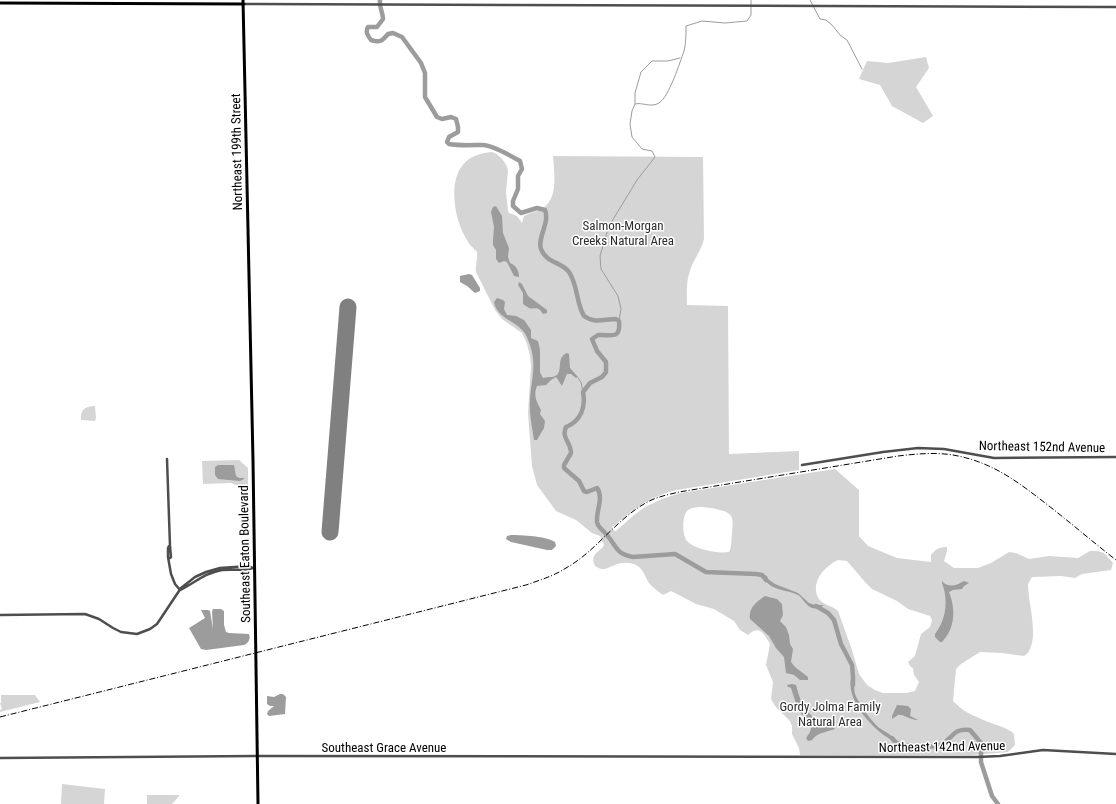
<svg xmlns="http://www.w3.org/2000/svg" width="1116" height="804" font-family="'Roboto Condensed',sans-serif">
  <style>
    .green { fill: #d5d5d5; fill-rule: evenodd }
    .water { fill: #9c9c9c }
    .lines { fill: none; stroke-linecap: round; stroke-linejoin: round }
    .stream { stroke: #9c9c9c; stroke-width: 1 }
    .river { stroke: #9c9c9c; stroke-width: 4.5 }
    .runway { stroke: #808080; stroke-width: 17 }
    .minor { stroke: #4e4e4e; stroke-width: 2.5 }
    .major { stroke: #000; stroke-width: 3 }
    .rail { stroke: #000; stroke-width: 1; stroke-dasharray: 6 2 1 2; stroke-linecap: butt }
    .labels { text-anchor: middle; stroke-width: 3; stroke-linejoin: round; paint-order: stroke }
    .street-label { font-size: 13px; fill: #000; stroke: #fff }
    .park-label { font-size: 13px; fill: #2c2c2c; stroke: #fff }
  </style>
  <rect width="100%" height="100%" fill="#fff"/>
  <path class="green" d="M 926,57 L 929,68 L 916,87 L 933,116 L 923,123 L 892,106 L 880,85 L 859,79 L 867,61 L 888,63 Z
    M 492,152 C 500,155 507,163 508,171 L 506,192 L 508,211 L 509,213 L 517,216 L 522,223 L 524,216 C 529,213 536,212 542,209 C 559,198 554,173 553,156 L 703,157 L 704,239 C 701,252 692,261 689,274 C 686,284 687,295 687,305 L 728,306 L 729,454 L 799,451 L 799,470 L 677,490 C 651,496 633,509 614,526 L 612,526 L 613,530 L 616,531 L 634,515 L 645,507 L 662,499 L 680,493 L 835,469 L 859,490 L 859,536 L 868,546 L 897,558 L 931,562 L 931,555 C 936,549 939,547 947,547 L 947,551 L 944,561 L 954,568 L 978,568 L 991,563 L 1009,552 L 1016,553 L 1029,559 L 1049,556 L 1078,558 L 1090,551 L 1097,551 L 1104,553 L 1113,563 L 1111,570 L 1082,574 L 1075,578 L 1061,576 L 1032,577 L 1028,584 C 1028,603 1038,632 1030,649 C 1029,652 1027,654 1024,656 L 1002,653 L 980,652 L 961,664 L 956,669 L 953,701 C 959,707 968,714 977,717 C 988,723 1001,725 1012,732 L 1014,734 L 1015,745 L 1008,752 L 973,755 L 800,755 L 799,748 L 792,734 L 792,726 L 790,721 L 775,706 L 771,699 L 773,682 L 766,665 L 770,644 C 764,634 760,624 748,635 L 740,630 L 734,621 L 714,609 L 696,604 L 671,591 L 663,595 C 659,592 652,587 649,583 C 645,577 643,568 636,565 C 630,562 621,562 615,565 C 606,568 605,572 595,566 C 589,553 600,553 604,545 L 600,536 L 592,533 L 576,520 L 556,511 L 537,485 L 532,466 L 528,413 L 531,366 L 530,356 L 527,344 L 522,333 L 502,319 L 495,310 L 476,272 C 475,265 478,259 477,252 C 474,248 469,245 467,240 C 455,222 448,184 462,166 C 469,156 481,153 492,152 ZM 698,507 C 705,507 727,509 731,516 C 734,521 732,528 732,534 C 731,541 732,547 729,552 C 718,554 694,549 687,541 C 682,535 682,517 687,511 C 690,508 694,508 698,507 ZM 838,560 L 847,561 L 865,582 L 872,589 L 897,601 L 908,609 L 930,616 L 932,620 L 930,627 L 921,634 L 915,656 L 908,662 L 910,666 L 913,668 L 914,675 L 919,682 L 915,691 L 906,693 L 883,693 L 875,690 L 867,685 L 859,674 L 852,650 L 838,611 C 833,606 823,605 819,599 C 809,583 825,566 838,560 Z
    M 95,406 L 96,418 L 95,421 L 81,420 C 80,410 85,406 95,406 Z
    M 239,460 L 248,468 L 248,485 L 236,485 L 231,483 L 203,484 L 202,461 Z
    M 1,695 L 35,695 L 40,702 L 0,712 L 0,710 L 2,709 L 0,703 L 1,703 Z
    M 62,784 L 105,789 L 104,804 L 61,804 Z
    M 147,795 L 179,795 L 179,796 L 172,804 L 147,804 Z"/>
  <path class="water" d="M 496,206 L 502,216 L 503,233 L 509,248 L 508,257 L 510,263 C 516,265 519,271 519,277 L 514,276 L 507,262 L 504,261 L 499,263 L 496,259 L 496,250 L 493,245 L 493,240 L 494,227 L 491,212 L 493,207 Z
    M 469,274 L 472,275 L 480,288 L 480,291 L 475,293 L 467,286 L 460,282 L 460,276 Z
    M 519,282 L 522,284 L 528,296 L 547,310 L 547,313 L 543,314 C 537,305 536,310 529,308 C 527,307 525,305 523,304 L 523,293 L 518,285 Z
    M 497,298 L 503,300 L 505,302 L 504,309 L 507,315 L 516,316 L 524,320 L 531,330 L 531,338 L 538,341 L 540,350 L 540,372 L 543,378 C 546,377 549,377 552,377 C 566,375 554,358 567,353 L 569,354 L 570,368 L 578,377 L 576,378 L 571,374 L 567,374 L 562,386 L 556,377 L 551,380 L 546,385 L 537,386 C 533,396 537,402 541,410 L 540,414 L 545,421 L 544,428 L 537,440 L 534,440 C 532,426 529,414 530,400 C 531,380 537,366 530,345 C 528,340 526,333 521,329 C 512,320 497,317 494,302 Z
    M 218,465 L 234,465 L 236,476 L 239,478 L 244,478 L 244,479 L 240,481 L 218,479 L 215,475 L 215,467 Z
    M 511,535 C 521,535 547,536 555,542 L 556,546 L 552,550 L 547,550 L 511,542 L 506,539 L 507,536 Z
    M 762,574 L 767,576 L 768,579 L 775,584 L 798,593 L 809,603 L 815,605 L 824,605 C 820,608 816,609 812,608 C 806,606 803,598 798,595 C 786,589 767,591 762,574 Z
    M 942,581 C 949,589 957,585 964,581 L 969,583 L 964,586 L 962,589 L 953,590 L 949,592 C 956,609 955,629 942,642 L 940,642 L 935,637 L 935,634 C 937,631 939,628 941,624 C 947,611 947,596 942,583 Z
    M 765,596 L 777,599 L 782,604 L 783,615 L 780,621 L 786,627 L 789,635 L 790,644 L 793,649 L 791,662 L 795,667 L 808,677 L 808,680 L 800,680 L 794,675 L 786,673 L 784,657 L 776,648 L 769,636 L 750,619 C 748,608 757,601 765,596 Z
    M 213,609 L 221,609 L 224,611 L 224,625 L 226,632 L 229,633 L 249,634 C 251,639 248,643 244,645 L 206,650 L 201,649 L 189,628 L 205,618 L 201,610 L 208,610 L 210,611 L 213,629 L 212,612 Z
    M 851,679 L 854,680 C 854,685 854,690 855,694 C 859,704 873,724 881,729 C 887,733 894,736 898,743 C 877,735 846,702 851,679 Z
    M 792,684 L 796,685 C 801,703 804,713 822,722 C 827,724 832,724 835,729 C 827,732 818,732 812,740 L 808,741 L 806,738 L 810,732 L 811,728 L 805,724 L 805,718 L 798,710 L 791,688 L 787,686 L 787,685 Z
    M 280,694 L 283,694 L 286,697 L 285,714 L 269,716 L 267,714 L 268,711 L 274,706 L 270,706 L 267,704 L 267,696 L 274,697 Z
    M 897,705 L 908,706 L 911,709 L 910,716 L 918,720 C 911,720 901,713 898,715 C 896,716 894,718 892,719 L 892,716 Z"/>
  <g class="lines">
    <path class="stream" d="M 810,0 L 820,19 L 826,20 L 832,25 L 840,35 L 847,40 L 862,69
      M 635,104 L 635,93 L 641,72 L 652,61 L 668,61 L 680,58
      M 619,321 L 621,309 L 618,296 L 601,269 L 600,256 L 609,226 L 637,180 L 655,157 L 652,151 L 642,149 L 632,137 L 630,124 L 632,111 L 635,104 C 642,102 651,108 659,103 C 669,97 680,62 684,51 C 686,43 686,34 686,26 L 702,21 L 725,23 L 747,21 L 751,15 L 751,0
      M 578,378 L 581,382 L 583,392"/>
    <path class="river" d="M 380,0 C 379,8 383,12 383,19 L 377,27 L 368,27 C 365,32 368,36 371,40 C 380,43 382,41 388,34 L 393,33 L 402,37 L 421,63 L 425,73 L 425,97 L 437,117 L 442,119 L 451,117 L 456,119 L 458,127 L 458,132 L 449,137 L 447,142 L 449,144 C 460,146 472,145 483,145 C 491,145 513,157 520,161 L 522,169 L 518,176 L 518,189 L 513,201 L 513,206 L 521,213 L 537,208 L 545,210 C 550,223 537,238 541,249 C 546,263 562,262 569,272 C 578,285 576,303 584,316 C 595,324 604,319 616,319 L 619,321 C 621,341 610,334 598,335 L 592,339 L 597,351 L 606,362 L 606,372 L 602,377 L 590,383 L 583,392 C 586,407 581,421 566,427 C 561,438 571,442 571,453 L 564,465 L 564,468 L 579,481 L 584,491 L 587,492 L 597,488 C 604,497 596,511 597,522 C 598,528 602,529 606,534 C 611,539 614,546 619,551 C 623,555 628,556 633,557 L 675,554 L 706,572 L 756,574 L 762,575 L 766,580
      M 816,606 L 828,613 L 834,620 L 841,644 L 852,665 L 853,677 L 853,685
      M 892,738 C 894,741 896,743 899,744 C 908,747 932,748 940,745 C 954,739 951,728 970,730 L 981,743 L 981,762 L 992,796 L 998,804"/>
    <path class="runway" d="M 330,532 L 348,307"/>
    <path class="minor" d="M 244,4 L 1116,7
      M 167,459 L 170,546 L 171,557 L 170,558
      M 802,465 L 883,452 L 918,448 L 944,449 L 994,458 L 1116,457
      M 169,546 L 168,548 L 168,557 L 171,574 L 175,584 L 180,590
      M 180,590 C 197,582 202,574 222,570 C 233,569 244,571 253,568
      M 0,615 L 85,614 L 99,619 L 113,628 L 121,632 L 137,634 L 150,629 L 157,624 L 181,588 L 195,577 L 206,572 L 220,568 L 249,566 L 253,568
      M 0,758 L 257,756 L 977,757 L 1000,756 L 1043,750 L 1116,754"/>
    <path class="major" d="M 243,0 L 253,460 L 258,804
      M 0,3 L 244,4"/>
    <path class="rail" d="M 0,717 L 526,585 C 540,580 554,576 566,568 C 595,552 615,521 644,504 C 655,497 667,495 679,492 L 898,456 C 916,454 935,452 953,455 C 993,462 1018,482 1049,506 C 1072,524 1093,542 1116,560"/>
  </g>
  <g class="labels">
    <g class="street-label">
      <text transform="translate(236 152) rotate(-91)" y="5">Northeast 199th Street</text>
      <text transform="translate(1042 446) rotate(1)" y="5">Northeast 152nd Avenue</text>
      <text transform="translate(244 554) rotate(-91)" y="5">Southeast Eaton Boulevard</text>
      <text transform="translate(942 746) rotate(-1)" y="5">Northeast 142nd Avenue</text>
      <text x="384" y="752">Southeast Grace Avenue</text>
    </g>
    <g class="park-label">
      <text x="623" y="230">Salmon-Morgan<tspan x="623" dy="15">Creeks Natural Area</tspan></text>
      <text x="830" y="711">Gordy Jolma Family<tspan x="830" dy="15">Natural Area</tspan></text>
    </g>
  </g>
</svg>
